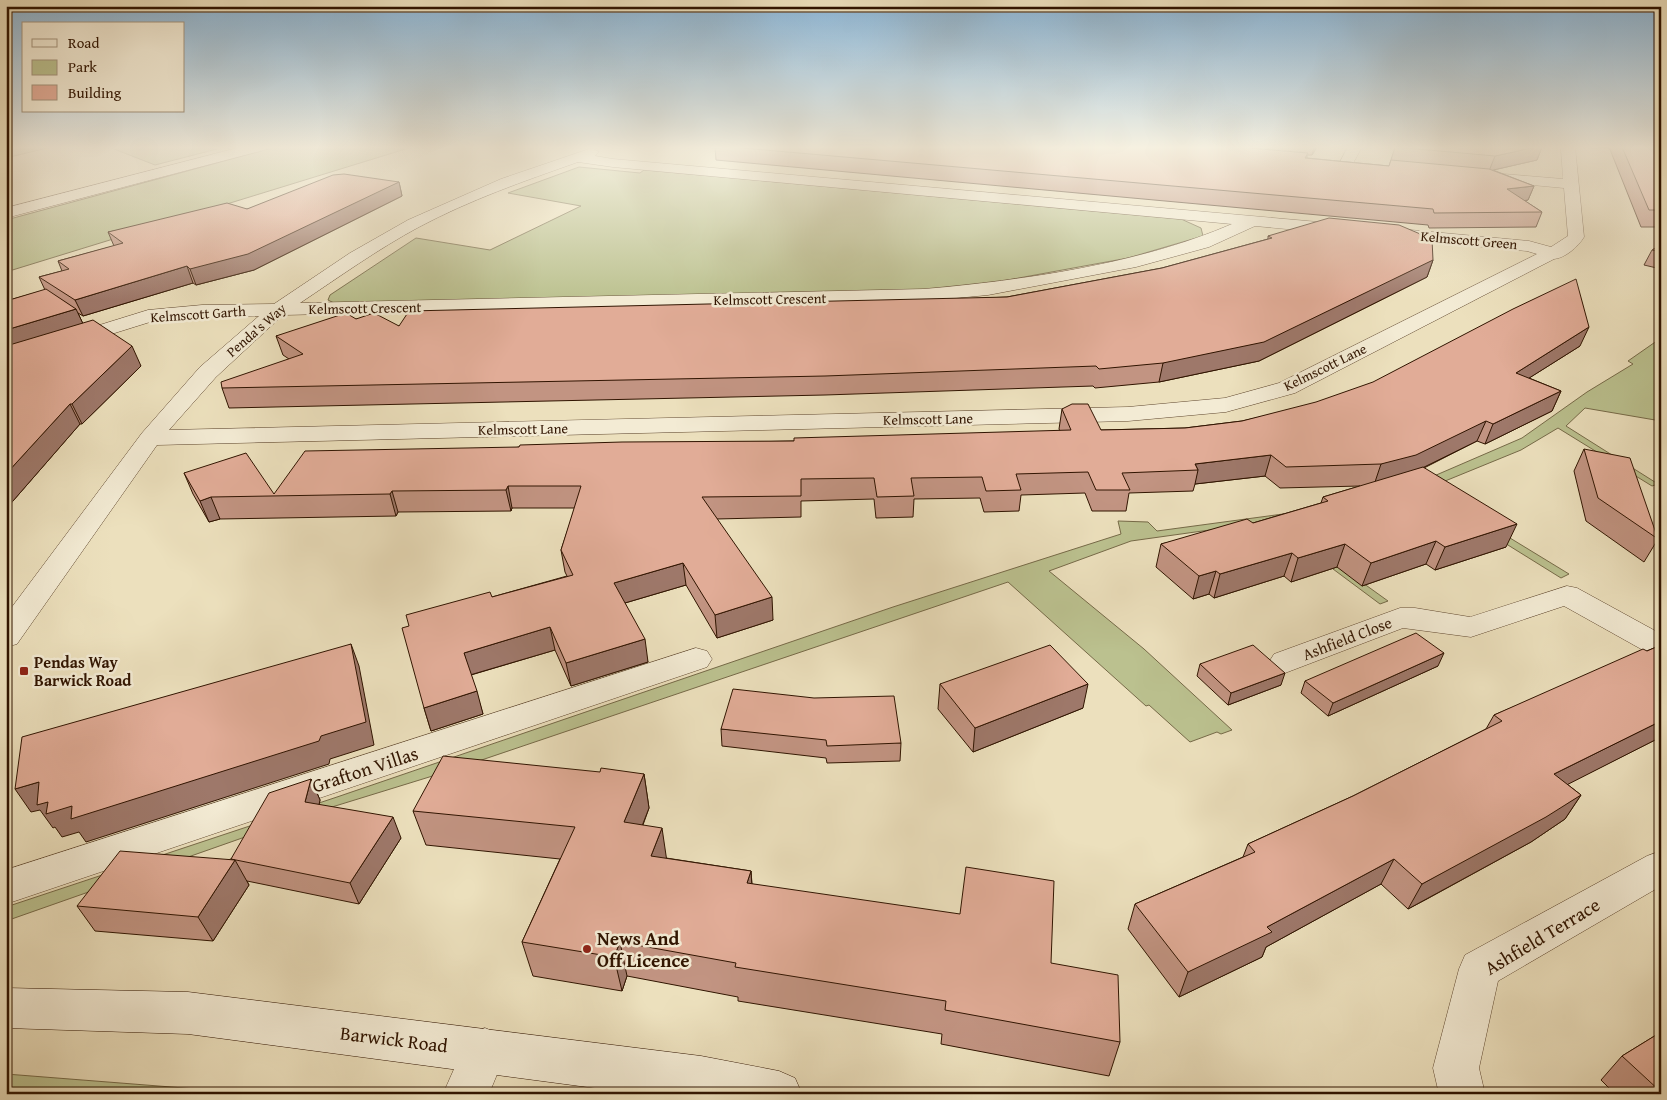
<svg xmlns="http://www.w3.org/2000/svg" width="1667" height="1100" font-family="'Gentium Book Plus',serif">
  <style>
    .green { fill: #bbc18f; stroke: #766a48 }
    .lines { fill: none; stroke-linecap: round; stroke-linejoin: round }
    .street-casing { stroke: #5f472f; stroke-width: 1 }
    .secondary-casing { stroke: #301400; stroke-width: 1 }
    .street { fill: #f3ebd4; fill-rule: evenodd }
    .secondary { fill: #f3ebd4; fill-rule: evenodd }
    .wall { fill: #c29482; stroke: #301400 }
    .shaded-wall { fill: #9e786a; stroke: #301400 }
    .building { fill: #e1ac97; stroke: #301400 }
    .poi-dot { fill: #8f2418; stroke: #f3ebd4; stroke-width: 2 }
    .labels { text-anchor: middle; stroke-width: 5; stroke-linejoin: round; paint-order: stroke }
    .far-street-label { font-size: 14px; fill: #301400; stroke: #f3ebd4 }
    .street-label { font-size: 16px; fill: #301400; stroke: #f3ebd4 }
    .poi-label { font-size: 16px; font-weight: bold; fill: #301400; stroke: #f3ebd4; text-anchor: start }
    .near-street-label { font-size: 19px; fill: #301400; stroke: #f3ebd4 }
    .near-poi-label { font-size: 19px; font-weight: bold; fill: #301400; stroke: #f3ebd4; text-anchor: start }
  </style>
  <rect width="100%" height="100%" fill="#ece0bd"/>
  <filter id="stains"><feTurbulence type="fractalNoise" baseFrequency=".004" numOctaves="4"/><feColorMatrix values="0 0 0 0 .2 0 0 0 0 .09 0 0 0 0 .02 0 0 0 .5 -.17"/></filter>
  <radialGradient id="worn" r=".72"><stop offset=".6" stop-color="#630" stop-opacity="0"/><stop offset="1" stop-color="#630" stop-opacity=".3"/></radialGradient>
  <path class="green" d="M 6,147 L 51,147 L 6,158 Z
    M 109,147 L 213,147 L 217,149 L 155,165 Z
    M 276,147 L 412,147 L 6,272 L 6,220 Z
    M 579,167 L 640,173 L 644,170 L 1181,219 L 1201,228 L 1203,236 L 1128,258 L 986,284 L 912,291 L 334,303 L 328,300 L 330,295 L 416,238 L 490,250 L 581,206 L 508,193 Z
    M 1661,338 L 1661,421 L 1585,408 L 1566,426 L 1658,484 L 1652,486 L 1558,428 L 1521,450 L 1428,488 L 1569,574 L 1561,578 L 1421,491 L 1292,532 L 1388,601 L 1380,604 L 1286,534 L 1231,527 L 1131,541 L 1049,571 L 1144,649 L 1232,730 L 1221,734 L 1217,732 L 1190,742 L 1149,705 L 1146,706 L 1008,582 L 452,770 L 319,811 L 6,921 L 6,907 L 337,797 L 893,607 L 1121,534 L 1118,521 L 1148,522 L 1157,531 L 1335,507 L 1427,479 L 1522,438 L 1587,392 L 1633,364 L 1628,361 Z
    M 6,1074 L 260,1094 L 6,1094 Z"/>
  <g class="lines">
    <defs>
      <path id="street" d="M 241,147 L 266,147 L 264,150 L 6,218 L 6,208 Z
        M 1348,147 L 1362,147 L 1351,167 L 1346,168 L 1339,164 Z
        M 1561,147 L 1575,147 L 1584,237 C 1578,247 1565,258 1554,259 L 1295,393 L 1226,412 L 1128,421 L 157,445 L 17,644 L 6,647 L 6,615 L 142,433 L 200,367 L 259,316 L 202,317 L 150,322 L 6,367 L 6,354 L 148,310 L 202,305 L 274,304 L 350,253 L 408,220 L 501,179 L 592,148 L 599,152 L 595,156 L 613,159 L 1341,224 L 1347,226 L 1349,229 L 1347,232 L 1341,234 L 1255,226 L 1209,247 L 1136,267 L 988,295 L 924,301 L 283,315 L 216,377 L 169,430 L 1128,407 L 1225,398 L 1279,383 L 1537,254 L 1527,251 L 1389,238 L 1383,237 L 1381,233 L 1383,229 L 1389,228 L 1529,241 L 1551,247 L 1568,236 L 1564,188 L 1480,180 L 1473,176 L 1480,172 L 1563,179 ZM 578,162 L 613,167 L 1232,224 C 1140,264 1024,280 924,289 L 300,303 C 339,277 378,249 419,227 C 470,200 524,181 578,162 Z
        M 1567,586 L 1577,588 L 1661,634 L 1661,657 L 1650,654 L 1564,606 L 1471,637 L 1403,628 L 1285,673 L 1274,670 L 1269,662 L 1274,654 L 1400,608 L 1415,608 L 1470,617 Z
        M 696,648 L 707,651 L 712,659 L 707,667 L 6,904 L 6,870 Z
        M 1661,851 L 1661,886 L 1498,981 L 1479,1068 L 1485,1094 L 1439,1094 L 1433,1068 L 1459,969 L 1465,955 L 1647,856 Z
        M 485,1028 L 501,1035 L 507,1050 L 489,1094 L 443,1094 L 469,1035 Z"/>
      <path id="secondary" d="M 6,988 L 188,992 L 701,1056 L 779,1071 L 795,1078 L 802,1094 L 640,1094 L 188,1034 L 6,1028 Z"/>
    </defs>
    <use href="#street" class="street-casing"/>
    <use href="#secondary" class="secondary-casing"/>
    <use href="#street" class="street"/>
    <use href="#secondary" class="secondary"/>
  </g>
  <path class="wall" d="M 715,147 L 1317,147 L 1312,155 L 1307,155 L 1307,158 L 1389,166 L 1395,147 L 1542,147 L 1537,160 L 1493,170 L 1534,186 L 1528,200 L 1525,201 L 1542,212 L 1536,227 L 1429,228 L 1428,225 L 716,160 Z
    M 1609,147 L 1661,147 L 1661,227 L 1641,227 Z
    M 399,182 L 402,196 L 254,270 L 196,285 L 193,283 L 83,316 L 78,313 L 83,324 L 141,366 L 82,424 L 80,424 L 6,509 L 6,301 L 45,290 L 39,277 L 62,271 L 58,261 L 114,246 L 108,232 L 247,209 Z
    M 1268,236 L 1433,260 L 1427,277 L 1259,361 L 1159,382 L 1095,388 L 1093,386 L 825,395 L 229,408 L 222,388 L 289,359 L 283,355 L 276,336 L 356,319 L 399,326 L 1007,297 L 1162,268 L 1268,239 Z
    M 1661,245 L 1661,269 L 1644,265 L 1652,250 Z
    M 1580,346 L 1529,378 L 1561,391 L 1552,411 L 1485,444 L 1477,441 L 1424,468 L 1506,547 L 1435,570 L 1426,564 L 1362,586 L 1337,567 L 1291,582 L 1284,576 L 1214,598 L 1209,594 L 1193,599 L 1156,567 L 1161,544 L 1253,523 L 1321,503 L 1323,497 L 1360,486 L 1280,488 L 1265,476 L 1195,484 L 1193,491 L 1129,493 L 1126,511 L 1092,511 L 1085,493 L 1021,495 L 1019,511 L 984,512 L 980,498 L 914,499 L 913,517 L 876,518 L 874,499 L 801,501 L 801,517 L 716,519 L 773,620 L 717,638 L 686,585 L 625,603 L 648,662 L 571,686 L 555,650 L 471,675 L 483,714 L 431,731 L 424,708 L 492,597 L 567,576 L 565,572 L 561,550 L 575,508 L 512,508 L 511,511 L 398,512 L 396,516 L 220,519 L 209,522 L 193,494 L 184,473 L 274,494 L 519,447 L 794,441 L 1060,431 L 1059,429 L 1062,409 L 1101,430 L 1185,428 L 1242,421 Z
    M 1584,449 L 1658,539 L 1644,562 L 1586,521 L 1574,471 Z
    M 1661,645 L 1661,737 L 1567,784 L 1581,795 L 1565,819 L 1531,842 L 1427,899 L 1408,909 L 1381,884 L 1266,947 L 1262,957 L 1179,997 L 1128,929 L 1135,904 L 1243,857 L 1248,844 L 1353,796 L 1486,729 L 1494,715 Z
    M 1200,664 L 1281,685 L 1228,705 L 1197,676 Z
    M 1438,666 L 1328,716 L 1301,693 L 1305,681 Z
    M 940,684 L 1083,708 L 973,752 L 938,709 Z
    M 721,729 L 901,743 L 900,761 L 827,763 L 826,758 L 722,746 Z
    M 644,774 L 649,808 L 643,825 L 666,858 L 751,871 L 752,884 L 1051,963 L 1120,1042 L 1109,1076 L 941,1044 L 942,1034 L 738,1001 L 738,997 L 627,976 L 622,991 L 533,976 L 522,942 L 560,859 L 426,845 L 413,811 Z
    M 311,779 L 320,800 L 319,805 L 401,838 L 359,904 L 247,881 L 249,885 L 213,941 L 95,931 L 77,906 L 231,859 Z
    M 1661,1032 L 1661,1094 L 1615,1094 L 1601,1080 L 1622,1056 Z"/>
  <path class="shaded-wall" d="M 1314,147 L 1317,147 L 1312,155 Z
    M 1536,147 L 1542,147 L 1537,160 L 1489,171 L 1495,156 Z
    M 399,182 L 402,196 L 254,270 L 196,285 L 190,269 Z
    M 1534,186 L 1528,200 L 1502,204 L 1507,189 Z
    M 1433,260 L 1427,277 L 1259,361 L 1159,382 L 1163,363 Z
    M 187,266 L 193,283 L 83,316 L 75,300 Z
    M 76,309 L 85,328 L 6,352 L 6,330 Z
    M 1589,327 L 1580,346 L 1507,392 L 1516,373 Z
    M 132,346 L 141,366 L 82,424 L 72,404 Z
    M 1561,391 L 1552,411 L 1485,444 L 1493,424 Z
    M 70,404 L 80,424 L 6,509 L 6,474 Z
    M 1486,421 L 1477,441 L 1408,475 L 1374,485 L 1381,464 Z
    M 1271,455 L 1265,476 L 1195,484 L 1198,470 L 1195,464 Z
    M 508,486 L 512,508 L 511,511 L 506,490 Z
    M 392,491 L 398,512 L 396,516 L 390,494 Z
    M 211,497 L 220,519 L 209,522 L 200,501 Z
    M 1517,524 L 1506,547 L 1435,570 L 1445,547 Z
    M 1436,541 L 1426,564 L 1362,586 L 1371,563 Z
    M 1345,544 L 1337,567 L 1291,582 L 1298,558 Z
    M 1292,553 L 1284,576 L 1214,598 L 1220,574 Z
    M 683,563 L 686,585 L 618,605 L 614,583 Z
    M 1216,571 L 1209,594 L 1193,599 L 1199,576 Z
    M 772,597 L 773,620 L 717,638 L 715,615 Z
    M 550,627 L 555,650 L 470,675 L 464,653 Z
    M 645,639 L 648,662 L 571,686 L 566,663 Z
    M 351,644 L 359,666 L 374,745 L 330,759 L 329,764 L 86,842 L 79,832 L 62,837 L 55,827 L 53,828 L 40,810 L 31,812 L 15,789 L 39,782 L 72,806 Z
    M 1444,653 L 1438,666 L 1328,716 L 1333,703 Z
    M 1285,673 L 1281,685 L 1228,705 L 1231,693 Z
    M 1088,684 L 1083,708 L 973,752 L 975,728 Z
    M 477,691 L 483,714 L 431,731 L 424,708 Z
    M 1661,721 L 1661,737 L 1539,799 L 1554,774 Z
    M 644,774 L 649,808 L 630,857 L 624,822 Z
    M 311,779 L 320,800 L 315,823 L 305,802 Z
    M 1581,795 L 1565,819 L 1531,842 L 1408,909 L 1422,884 Z
    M 393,817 L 401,838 L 359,904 L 350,883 Z
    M 662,828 L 667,862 L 651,856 Z
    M 1394,859 L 1381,884 L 1266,947 L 1262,957 L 1179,997 L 1188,972 L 1267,927 Z
    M 235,860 L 249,885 L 213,941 L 198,917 Z
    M 751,871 L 753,906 L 747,883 Z
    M 620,942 L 627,976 L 622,991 L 614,957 Z"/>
  <path class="building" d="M 731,147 L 1238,147 L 1308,153 L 1305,158 L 1389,166 L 1391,160 L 1489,169 L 1534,186 L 1507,189 L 1542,212 L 1434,213 L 1433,209 Z
    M 1395,147 L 1536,147 L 1495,156 Z
    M 1622,147 L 1661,147 L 1661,151 L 1653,150 L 1661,166 L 1661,210 L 1649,210 Z
    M 344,174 L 399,182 L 248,254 L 190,269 L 187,266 L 75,300 L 39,277 L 69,269 L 58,261 L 123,243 L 108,232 L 227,203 L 247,209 L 333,175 Z
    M 1329,218 L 1399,225 L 1432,239 L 1433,260 L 1264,342 L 1163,363 L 1099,369 L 1096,366 L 825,376 L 222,388 L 221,382 L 303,354 L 276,336 L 346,313 L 356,319 L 374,313 L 399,326 L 409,311 L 1007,297 L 1162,268 L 1272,238 L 1268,236 Z
    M 1661,245 L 1661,252 L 1652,250 Z
    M 1576,279 L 1589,327 L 1516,373 L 1561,391 L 1493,424 L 1486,421 L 1416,455 L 1381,464 L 1286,467 L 1271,455 L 1195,464 L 1198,470 L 1122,473 L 1130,490 L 1096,490 L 1088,472 L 1016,474 L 1021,490 L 986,491 L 982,477 L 911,478 L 914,496 L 877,497 L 874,478 L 801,479 L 801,496 L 702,497 L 772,597 L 715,615 L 683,563 L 614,583 L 645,639 L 566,663 L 550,627 L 464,653 L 477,691 L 424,708 L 402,628 L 409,626 L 406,615 L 490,592 L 492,597 L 573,575 L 561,550 L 581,486 L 508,486 L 506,490 L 392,491 L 390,494 L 211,497 L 200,501 L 184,473 L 246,453 L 274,494 L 305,451 L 519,447 L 520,445 L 622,442 L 794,441 L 794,438 L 1071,430 L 1062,409 L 1072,404 L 1088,404 L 1101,430 L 1185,428 L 1242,421 L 1316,402 L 1373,382 L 1513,309 Z
    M 46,289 L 76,309 L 6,330 L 6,301 Z
    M 93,320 L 132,346 L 72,404 L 70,404 L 6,474 L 6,346 Z
    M 1584,449 L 1630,458 L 1658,539 L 1598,498 Z
    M 1423,467 L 1517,524 L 1445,547 L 1436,541 L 1371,563 L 1345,544 L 1298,558 L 1292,553 L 1220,574 L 1216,571 L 1199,576 L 1161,544 L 1247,519 L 1253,523 L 1328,501 L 1323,497 Z
    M 1416,633 L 1444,653 L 1333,703 L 1305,681 Z
    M 351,644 L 366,722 L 321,736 L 319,741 L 71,819 L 72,806 L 46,814 L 48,802 L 37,805 L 39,782 L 15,789 L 22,737 Z
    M 1050,645 L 1088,684 L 975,728 L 940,684 Z
    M 1253,645 L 1285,673 L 1231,693 L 1200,664 Z
    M 1661,645 L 1661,721 L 1554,774 L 1581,795 L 1546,817 L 1422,884 L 1394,859 L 1267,927 L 1272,932 L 1188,972 L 1135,904 L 1255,852 L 1248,844 L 1353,796 L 1502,721 L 1494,715 L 1643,649 L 1647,651 Z
    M 733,689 L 814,698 L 894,696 L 901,743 L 827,746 L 826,740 L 721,729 Z
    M 443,756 L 600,772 L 601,768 L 644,774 L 624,822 L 662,828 L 651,856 L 751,871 L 747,883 L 960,914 L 966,867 L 1054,881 L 1051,963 L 1118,975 L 1120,1042 L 945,1010 L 946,1001 L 735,967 L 736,963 L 620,942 L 614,957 L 522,942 L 575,827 L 413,811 Z
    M 311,779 L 305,802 L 393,817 L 350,883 L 231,859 L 269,793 Z
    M 120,851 L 235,860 L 198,917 L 77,906 Z
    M 1661,1032 L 1661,1092 L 1622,1056 Z"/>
  <linearGradient id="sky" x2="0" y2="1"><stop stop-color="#8bb6d7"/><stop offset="0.49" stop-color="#f6f1e1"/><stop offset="1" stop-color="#f6f1e1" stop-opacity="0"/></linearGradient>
  <rect width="1667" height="301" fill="url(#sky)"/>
  <g class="poi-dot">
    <rect x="19" y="666" width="10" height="10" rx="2.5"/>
    <circle cx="587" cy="949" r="5"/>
  </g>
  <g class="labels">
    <g class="far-street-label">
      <text transform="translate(1469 240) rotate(5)" y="5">Kelmscott Green</text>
      <text transform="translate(770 299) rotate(-1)" y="5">Kelmscott Crescent</text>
      <text transform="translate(365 308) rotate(-1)" y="5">Kelmscott Crescent</text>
      <text transform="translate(198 314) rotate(-4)" y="5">Kelmscott Garth</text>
      <text transform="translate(256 330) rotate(-41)" y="5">Penda's Way</text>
      <text transform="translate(1325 367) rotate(-26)" y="5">Kelmscott Lane</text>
      <text transform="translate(928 419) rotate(-1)" y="5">Kelmscott Lane</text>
      <text transform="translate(523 429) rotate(-1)" y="5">Kelmscott Lane</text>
    </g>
    <g class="street-label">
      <text transform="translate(1347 638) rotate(-21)" y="6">Ashfield Close</text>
    </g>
    <g class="poi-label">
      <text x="34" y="668">Pendas Way<tspan x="34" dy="18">Barwick Road</tspan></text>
    </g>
    <g class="near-street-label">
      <text transform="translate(365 769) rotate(-18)" y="7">Grafton Villas</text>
      <text transform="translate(1542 936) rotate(-31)" y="7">Ashfield Terrace</text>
      <text transform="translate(394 1039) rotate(7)" y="7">Barwick Road</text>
    </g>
    <g class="near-poi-label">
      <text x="597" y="945">News And<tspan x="597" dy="22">Off Licence</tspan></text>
    </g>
  </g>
  <rect width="1667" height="1100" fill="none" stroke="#ece0bd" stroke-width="25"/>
  <rect x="8" y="8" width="1652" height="1085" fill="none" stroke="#301400" stroke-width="2.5"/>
  <rect x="12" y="12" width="1642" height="1075" fill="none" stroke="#301400"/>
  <rect x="22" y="22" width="162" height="90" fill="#f3ebd4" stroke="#a5957f"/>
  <rect x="32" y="39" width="25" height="8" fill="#f3ebd4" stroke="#a5957f"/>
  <text x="68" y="48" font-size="15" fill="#301400">Road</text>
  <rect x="32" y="60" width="25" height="15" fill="#bbc18f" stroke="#a5957f"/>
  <text x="68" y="72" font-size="15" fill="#301400">Park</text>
  <rect x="32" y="85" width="25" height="15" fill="#e1ac97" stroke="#a5957f"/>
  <text x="68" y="98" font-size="15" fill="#301400">Building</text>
  <rect width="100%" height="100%" filter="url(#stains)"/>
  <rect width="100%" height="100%" fill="url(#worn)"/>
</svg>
